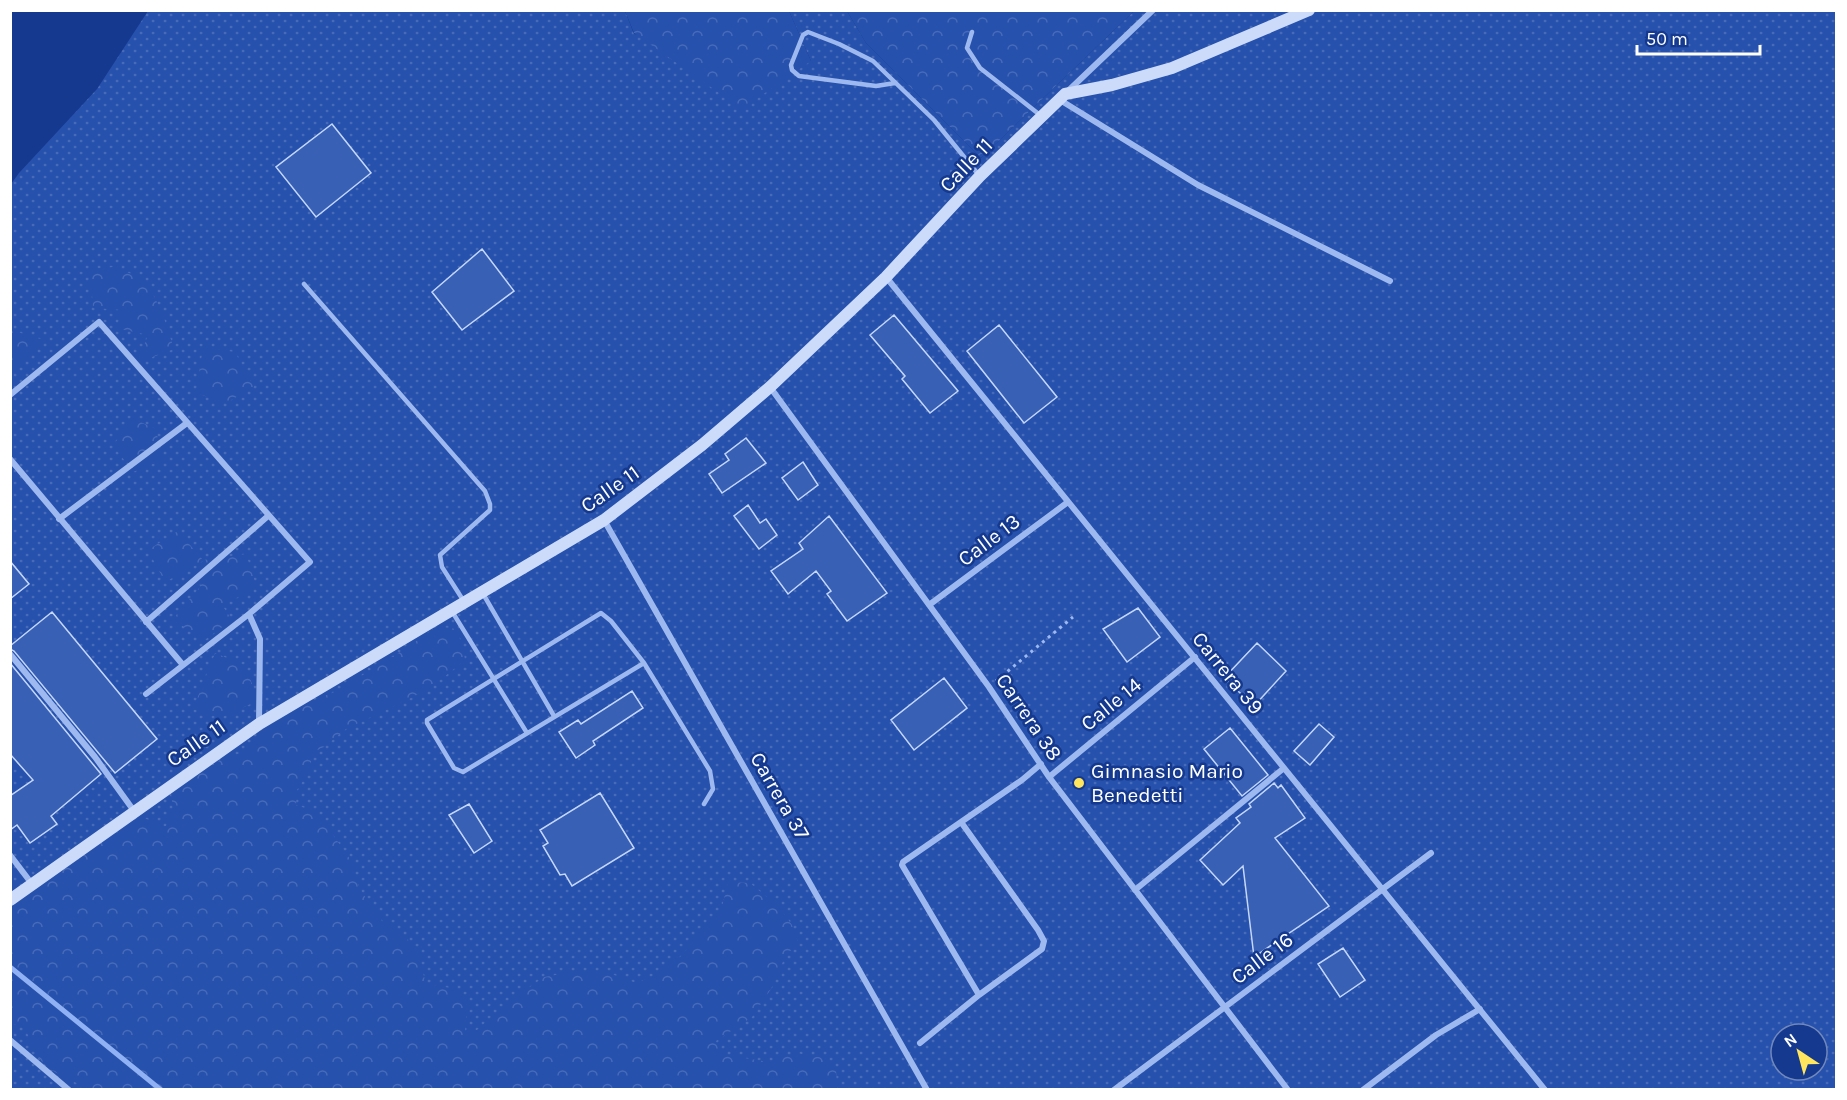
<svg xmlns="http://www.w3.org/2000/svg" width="1847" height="1100" font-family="Karla,sans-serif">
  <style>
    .grass { fill: url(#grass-dots); fill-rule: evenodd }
    .forest { fill: url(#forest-crowns) }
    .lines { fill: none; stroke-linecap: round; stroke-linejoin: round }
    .stream { stroke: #90b1f3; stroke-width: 5 }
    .building { fill: #3860b5; stroke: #c5d7fc; stroke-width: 1.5 }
    .path { stroke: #9eb9f0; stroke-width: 3; stroke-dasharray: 3 4.5; stroke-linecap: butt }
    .lane { stroke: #9eb9f0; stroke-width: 4.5 }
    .street { stroke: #9eb9f0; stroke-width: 6 }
    .secondary { stroke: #cddbfb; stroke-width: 12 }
    .poi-dot { fill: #ffe65e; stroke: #14398e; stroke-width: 2 }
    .labels { text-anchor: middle; stroke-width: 5; stroke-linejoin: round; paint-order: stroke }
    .street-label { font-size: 21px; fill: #fff; stroke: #14398e }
    .poi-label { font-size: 21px; fill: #fff; stroke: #14398e; text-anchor: start }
  </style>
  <defs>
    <pattern id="grass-dots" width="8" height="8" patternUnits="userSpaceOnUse" patternTransform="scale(1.5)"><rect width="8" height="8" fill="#2651ad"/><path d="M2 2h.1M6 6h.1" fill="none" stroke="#476bb9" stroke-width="1.8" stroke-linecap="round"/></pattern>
    <pattern id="forest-crowns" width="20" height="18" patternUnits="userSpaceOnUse" patternTransform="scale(1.5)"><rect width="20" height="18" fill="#2651ad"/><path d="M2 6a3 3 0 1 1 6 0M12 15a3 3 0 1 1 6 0" fill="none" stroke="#476bb9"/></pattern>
  </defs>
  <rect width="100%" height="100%" fill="#14398e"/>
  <path class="grass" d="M 148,11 L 625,11 L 634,34 L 811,61 L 789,11 L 847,11 L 866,43 L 981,158 L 1134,11 L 1836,11 L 1836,1089 L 11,1090 L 11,184 L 19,173 L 97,89 ZM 1781,1034 L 1817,1034 L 1817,1070 L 1781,1070 Z"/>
  <path class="forest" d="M 625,11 L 789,11 L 811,61 L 742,109 L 634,33 Z
    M 847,11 L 1134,11 L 981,158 L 866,43 Z
    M 113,267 L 145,279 L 162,312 L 174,349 L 137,363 L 148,335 L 116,328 L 123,310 L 93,308 L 90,269 Z
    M 11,330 L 44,340 L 11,372 L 10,330 Z
    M 203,347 L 235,352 L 254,387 L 226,403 L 196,393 Z
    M 134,419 L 156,429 L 162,460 L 133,472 L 113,445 Z
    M 178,531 L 203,560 L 246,554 L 257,588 L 222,605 L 232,620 L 206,639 L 172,620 L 200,587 L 203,561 L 165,582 L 148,550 Z
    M 436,627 L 453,628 L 462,642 L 465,660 L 444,677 L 415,696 L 346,729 L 324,747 L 311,753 L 311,768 L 297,790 L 296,805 L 317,812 L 352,862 L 359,888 L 382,921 L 404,935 L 418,953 L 426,984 L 457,989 L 467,1005 L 465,1033 L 477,1030 L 507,1003 L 544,977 L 578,971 L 609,973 L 636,983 L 656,975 L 680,957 L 721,911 L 728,882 L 750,883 L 780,908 L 792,925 L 798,942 L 785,957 L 771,989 L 752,1017 L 716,1041 L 720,1054 L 768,1062 L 796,1053 L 825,1058 L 836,1068 L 837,1090 L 87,1089 C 71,1078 46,1073 36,1053 C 32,1045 29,1036 24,1027 L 11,1023 L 10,908 L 123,824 C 138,818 145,814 158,827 L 166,826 L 173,810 L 171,792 L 226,756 L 239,754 L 269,725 L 306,703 L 337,691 L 408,647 Z
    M 215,653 L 244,665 L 259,700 L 220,718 L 193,709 Z"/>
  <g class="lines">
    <path class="stream" d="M 10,967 L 161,1090"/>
  </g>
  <path class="building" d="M 332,124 L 371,173 L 316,217 L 276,167 Z
    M 482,249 L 514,291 L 462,330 L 432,292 Z
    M 894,315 L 958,391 L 930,413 L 902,379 L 905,376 L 870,335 Z
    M 999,325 L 1057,397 L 1024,423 L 967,351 Z
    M 746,438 L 766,463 L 722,493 L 709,474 L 729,460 L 725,454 Z
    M 803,462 L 818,485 L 798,500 L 782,478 Z
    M 748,505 L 760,523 L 766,519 L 777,535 L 759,549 L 734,516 Z
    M 829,516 L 887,593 L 847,621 L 827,594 L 831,591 L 816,571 L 788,594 L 771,571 L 803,549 L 799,543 Z
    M 10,561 L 29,584 L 10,599 Z
    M 1138,608 L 1160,637 L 1127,662 L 1103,629 Z
    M 52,612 L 157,739 L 115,773 L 14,651 L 10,649 L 10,646 Z
    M 1257,643 L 1286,671 L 1254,706 L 1224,678 Z
    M 10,663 L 101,774 L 51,816 L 57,824 L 30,843 L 17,825 L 10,830 L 10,796 L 33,780 L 10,754 Z
    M 944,678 L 967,708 L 914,750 L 891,720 Z
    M 632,691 L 643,708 L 593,741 L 595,745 L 576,758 L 559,732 L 578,720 L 581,724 Z
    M 1319,724 L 1334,737 L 1310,765 L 1294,751 Z
    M 1230,728 L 1268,775 L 1242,796 L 1204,749 Z
    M 1274,783 L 1278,788 L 1281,785 L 1305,818 L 1275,838 L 1329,906 L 1254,957 L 1243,866 L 1223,885 L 1200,860 L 1240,823 L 1236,818 L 1251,807 L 1249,804 Z
    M 600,793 L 634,848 L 572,886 L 565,874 L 560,875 L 543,846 L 548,843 L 540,830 Z
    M 469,804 L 492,841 L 474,853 L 449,815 Z
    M 1343,948 L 1365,980 L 1340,997 L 1318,964 Z"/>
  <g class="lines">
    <path class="path" d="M 996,681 L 1073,617"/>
    <path class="lane" d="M 972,32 L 967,48 L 980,68 L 1040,115
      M 895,83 L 876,86 L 799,76 L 792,70 L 791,65 L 803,35 L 808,32 L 839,44 L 873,61 L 934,120 L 978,174
      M 304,284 L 485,491 L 490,504 L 490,510 L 440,555 L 442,567 L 463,600
      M 482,592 L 554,716
      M 453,613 L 527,733
      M 601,613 L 611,621 L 644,663 L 463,772 L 454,768 L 427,723 L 427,720 Z
      M 644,663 L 710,771 L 713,789 L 704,804"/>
    <path class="street" d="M 1068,91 L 1153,10
      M 1060,100 L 1198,185 L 1390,281
      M 886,277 L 1545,1090
      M 770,387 L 989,687 L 1049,777 L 1288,1090
      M 10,395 L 99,322 L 310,562 L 249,614 L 146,694
      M 10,459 L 183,665
      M 59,519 L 187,423
      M 604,520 L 927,1090
      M 929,605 L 1068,502
      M 249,614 L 260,639 L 259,723
      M 146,622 L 268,516
      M 10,654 L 95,757 L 134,811
      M 1049,777 L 1195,657
      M 10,855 L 32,884
      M 1135,890 L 1284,768
      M 979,995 L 902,865 L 903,862 L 1022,780 L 1041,764
      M 10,1040 L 69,1090
      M 920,1043 L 979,995 L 1042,949 L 1044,941 L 1038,930 L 961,822
      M 1114,1090 L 1431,853
      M 1363,1090 L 1436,1035 L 1480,1009"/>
    <path class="secondary" d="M 10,900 L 259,724 L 604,520 L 702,445 L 770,387 L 886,277 L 980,176 L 1065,94 L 1112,85 L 1172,68 L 1309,10"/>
  </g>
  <circle class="poi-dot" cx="1079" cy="783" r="6"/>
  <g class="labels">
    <g class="street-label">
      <text transform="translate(966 165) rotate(-46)" y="7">Calle 11</text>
      <text transform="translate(610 489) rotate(-35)" y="7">Calle 11</text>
      <text transform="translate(989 540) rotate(-37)" y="7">Calle 13</text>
      <text transform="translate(1228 673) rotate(51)" y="7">Carrera 39</text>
      <text transform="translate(1111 704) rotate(-39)" y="7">Calle 14</text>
      <text transform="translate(1029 717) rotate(56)" y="7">Carrera 38</text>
      <text transform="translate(196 743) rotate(-35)" y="7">Calle 11</text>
      <text transform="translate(780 796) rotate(60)" y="7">Carrera 37</text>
      <text transform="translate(1262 958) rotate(-37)" y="7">Calle 16</text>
    </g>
    <g class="poi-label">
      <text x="1091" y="778">Gimnasio Mario<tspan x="1091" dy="24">Benedetti</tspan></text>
    </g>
  </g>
  <rect width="1847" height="1100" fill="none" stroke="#ffffff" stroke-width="24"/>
  <g transform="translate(1799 1052) rotate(324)"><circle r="28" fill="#14398e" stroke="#7288bb" stroke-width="1.5"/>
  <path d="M0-4.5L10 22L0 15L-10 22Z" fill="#ffe65e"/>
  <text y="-9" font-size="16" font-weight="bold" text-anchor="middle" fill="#ffffff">N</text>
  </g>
  <path d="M1637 45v9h123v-9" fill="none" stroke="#ffffff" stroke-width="3"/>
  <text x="1646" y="45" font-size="18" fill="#ffffff" stroke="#14398e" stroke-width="4.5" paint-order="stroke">50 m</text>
</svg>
